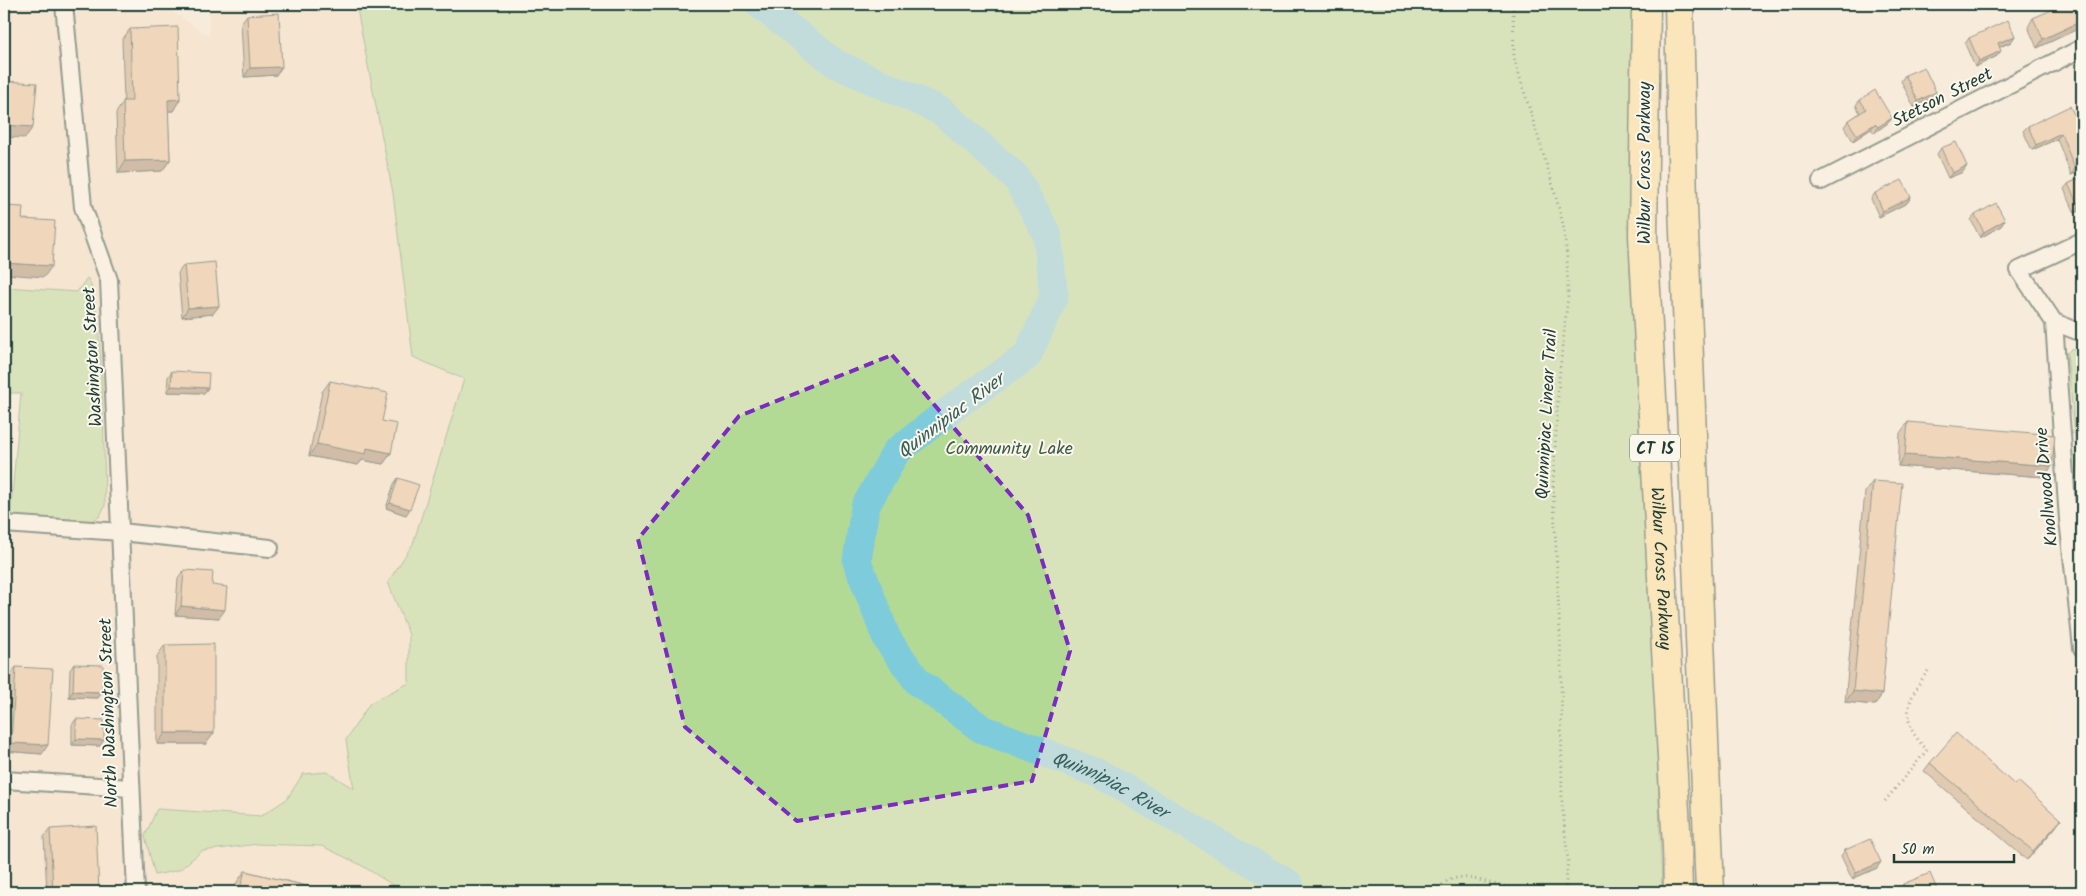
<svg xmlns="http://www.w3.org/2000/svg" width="2086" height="896" font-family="Kalam,sans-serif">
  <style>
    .built { fill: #f2ddc6 }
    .green { fill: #b3da95; stroke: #698c64 }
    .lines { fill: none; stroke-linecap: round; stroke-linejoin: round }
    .river { stroke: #7ecbdc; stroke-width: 29 }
    .street-casing { stroke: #1f3d34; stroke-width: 20 }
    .highway-casing { stroke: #1f3d34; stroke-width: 31 }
    .path { stroke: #1f3d34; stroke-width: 3; stroke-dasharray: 1 4; stroke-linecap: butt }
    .street { stroke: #fbf7ec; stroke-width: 16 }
    .highway { stroke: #fedd96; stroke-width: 28 }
    .wall { fill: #c6a281; stroke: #1f3d34 }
    .shaded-wall { fill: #a18469; stroke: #1f3d34 }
    .building { fill: #e6bc96; stroke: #1f3d34 }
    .marked { fill: none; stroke: #7b2cbf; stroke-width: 4; stroke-dasharray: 10 6; stroke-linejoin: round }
    .labels { text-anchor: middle; stroke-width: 4; stroke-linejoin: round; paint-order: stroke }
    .shield { fill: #fbf7ec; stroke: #61756b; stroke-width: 1 }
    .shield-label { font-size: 16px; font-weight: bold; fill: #1f3d34 }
    .street-label { font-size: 18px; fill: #1f3d34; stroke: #fbf7ec }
    .park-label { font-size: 18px; fill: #3d5c47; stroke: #fbf7ec }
    .water-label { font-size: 19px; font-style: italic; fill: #37605e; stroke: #fbf7ec }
  </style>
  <rect width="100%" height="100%" fill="#f7ebdb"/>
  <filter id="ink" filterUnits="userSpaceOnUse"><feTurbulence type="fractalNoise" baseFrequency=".02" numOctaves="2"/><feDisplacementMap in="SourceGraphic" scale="10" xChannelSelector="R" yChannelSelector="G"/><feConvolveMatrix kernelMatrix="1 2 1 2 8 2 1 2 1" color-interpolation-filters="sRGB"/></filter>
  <g filter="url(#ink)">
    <path class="built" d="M 4,4 L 166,4 L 166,8 L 209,36 L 209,4 L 356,4 L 393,193 L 413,357 L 464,379 L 413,544 L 388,582 L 409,635 L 409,683 L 370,703 L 354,789 L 303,774 L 287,799 L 261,816 L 157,809 L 179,870 L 202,851 L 258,844 L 322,846 L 361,865 L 404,892 L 4,892 L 4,519 L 10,519 L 21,393 L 4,393 Z"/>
    <path class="green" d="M 356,4 L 1633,4 L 1630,270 L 1653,625 L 1662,892 L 404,892 L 361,865 L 322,846 L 258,844 L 202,851 L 179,870 L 155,875 L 145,836 L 157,809 L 261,816 L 287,799 L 303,774 L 327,772 L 354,789 L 346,740 L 370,703 L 409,683 L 409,635 L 388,582 L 413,544 L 464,379 L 413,357 L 393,193 Z
      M 87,278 C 104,293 104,473 105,506 L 99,517 L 88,523 L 10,519 L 21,393 L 4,393 L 4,287 L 77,292 Z
      M 2082,348 L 2082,510 L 2067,353 L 2071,349 Z"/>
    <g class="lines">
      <path class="river" id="s1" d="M 759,4 L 836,64 L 941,111 L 1016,177 L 1047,234 L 1054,297 L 1027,356 L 955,406 L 896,452 L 865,507 L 857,561 L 887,639 L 918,682 L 982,729 L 1100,774 L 1289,884 L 1289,892"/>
      <defs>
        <path id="street" d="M 64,4 L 83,207 L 109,280 L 136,892
          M 1821,181 L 2082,48
          M 2082,241 L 2019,270 L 2054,322 L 2082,333
          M 2054,322 L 2068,519 L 2082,648
          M 4,524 L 121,532 L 270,548
          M 4,780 L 131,788"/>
        <g id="highway">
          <path id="s2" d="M 1646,4 L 1643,236 L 1677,847 L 1678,892"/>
          <path d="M 1679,4 L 1683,206 L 1710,892"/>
        </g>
      </defs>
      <use href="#street" class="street-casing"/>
      <use href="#highway" class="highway-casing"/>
      <path class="path" d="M 1513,4 L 1514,58 L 1553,186 L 1563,224 L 1567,256 L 1568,296 L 1559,379 L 1553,484 L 1561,657 L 1562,802 L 1568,861 L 1565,892
        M 1885,801 L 1927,750 C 1897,720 1907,699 1930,668
        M 1435,892 C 1454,868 1474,880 1498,885 C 1513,888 1529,890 1544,892"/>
      <use href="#street" class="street"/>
      <use href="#highway" class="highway"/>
    </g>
    <path class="wall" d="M 2082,4 L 2082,27 L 2037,48 L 2028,27 L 2033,18 Z
      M 247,15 L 276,75 L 244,77 L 241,23 Z
      M 130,29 L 180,99 L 173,111 L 168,111 L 170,160 L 162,171 L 118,173 L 116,113 L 124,101 L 122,40 Z
      M 2015,36 L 2011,42 L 2000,47 L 1997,56 L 1975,67 L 1965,44 L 1969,38 Z
      M 1905,75 L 1932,98 L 1914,107 L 1901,81 Z
      M 1860,100 L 1892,118 L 1888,123 L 1874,133 L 1871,129 L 1853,141 L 1844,127 L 1848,121 L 1860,113 L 1856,105 Z
      M 2028,126 L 2078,127 L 2082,171 L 2071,175 L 2057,139 L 2032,150 L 2023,131 Z
      M 1941,148 L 1963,172 L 1948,178 L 1937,154 Z
      M 2082,177 L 2082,210 L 2075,213 L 2064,189 L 2068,184 Z
      M 1875,193 L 1911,197 L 1907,203 L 1879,217 L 1871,199 Z
      M 1975,215 L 2005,220 L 2001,226 L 1980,238 L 1971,220 Z
      M 184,265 L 213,314 L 182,317 L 178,273 Z
      M 172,371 L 208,388 L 204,393 L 167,392 L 168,377 Z
      M 330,381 L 382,421 L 391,453 L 383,464 L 362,460 L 358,465 L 309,456 L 322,392 Z
      M 1908,422 L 2052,466 L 2044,477 L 1898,466 L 1900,433 Z
      M 398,478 L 406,515 L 386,508 L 394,484 Z
      M 1873,481 L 1882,694 L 1875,705 L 1845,702 L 1865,492 Z
      M 184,570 L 212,585 L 219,618 L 175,615 L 178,579 Z
      M 165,645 L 206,744 L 157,744 L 157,656 Z
      M 74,664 L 102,692 L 98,698 L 69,697 L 70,670 Z
      M 16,667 L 42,754 L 5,751 L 10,675 Z
      M 76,719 L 100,746 L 72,745 L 72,725 Z
      M 1930,763 L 2055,828 L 2027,860 L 1924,771 Z
      M 50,829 L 99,892 L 47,892 L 44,837 Z
      M 1845,850 L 1877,868 L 1852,879 L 1841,856 Z
      M 245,871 L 331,892 L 234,892 L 237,882 Z
      M 1903,884 L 1938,892 L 1897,892 Z"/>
    <path class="shaded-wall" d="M 2082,21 L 2082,27 L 2037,48 L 2043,39 Z
      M 2015,36 L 2011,42 L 1994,49 L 1998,43 Z
      M 2001,51 L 1997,56 L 1975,67 L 1979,61 Z
      M 282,67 L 276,75 L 244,77 L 250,68 Z
      M 1936,92 L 1932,98 L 1914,107 L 1918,101 Z
      M 180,99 L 173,111 L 160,111 L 168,100 Z
      M 1892,118 L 1888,123 L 1874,133 L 1878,127 Z
      M 1875,124 L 1871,129 L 1853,141 L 1857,135 Z
      M 4,125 L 33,127 L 25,138 L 4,137 Z
      M 2061,133 L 2057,139 L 2032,150 L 2036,145 Z
      M 170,160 L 162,171 L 118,173 L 125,161 Z
      M 1967,166 L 1963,172 L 1948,178 L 1952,173 Z
      M 2082,167 L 2082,171 L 2071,175 L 2075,169 Z
      M 1911,197 L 1907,203 L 1879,217 L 1883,211 Z
      M 2082,206 L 2082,210 L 2075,213 L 2079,207 Z
      M 2005,220 L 2001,226 L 1980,238 L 1984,232 Z
      M 4,263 L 52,266 L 44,277 L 4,274 Z
      M 219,306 L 213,314 L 182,317 L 188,308 Z
      M 171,386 L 208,388 L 204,393 L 167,392 Z
      M 317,444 L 367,448 L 391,453 L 383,464 L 362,460 L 358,465 L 309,456 Z
      M 1905,455 L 2052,466 L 2044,477 L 1898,466 Z
      M 4,490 L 8,490 L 4,495 Z
      M 390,503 L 410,509 L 406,515 L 386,508 Z
      M 181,606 L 225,610 L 219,618 L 175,615 Z
      M 73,691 L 102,692 L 98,698 L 69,697 Z
      M 1853,691 L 1882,694 L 1875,705 L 1845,702 Z
      M 165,733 L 214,733 L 206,744 L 157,744 Z
      M 76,739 L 104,740 L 100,746 L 72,745 Z
      M 11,743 L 48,745 L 42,754 L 5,751 Z
      M 2061,820 L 2055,828 L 2027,860 L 2033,851 Z
      M 1881,862 L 1877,868 L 1852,879 L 1856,873 Z"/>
    <path class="building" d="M 2065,4 L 2082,4 L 2082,21 L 2043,39 L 2033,18 Z
      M 279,13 L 282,67 L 250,68 L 247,15 Z
      M 2008,20 L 2015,36 L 1998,43 L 2001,51 L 1979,61 L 1969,38 Z
      M 178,27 L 180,99 L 168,100 L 170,160 L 125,161 L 123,101 L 132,101 L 130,29 Z
      M 1924,67 L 1936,92 L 1918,101 L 1905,75 Z
      M 4,81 L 37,83 L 33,127 L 4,125 Z
      M 1875,90 L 1892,118 L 1878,127 L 1875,124 L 1857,135 L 1848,121 L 1866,109 L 1860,100 Z
      M 2070,106 L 2079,125 L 2078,126 L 2082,138 L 2082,167 L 2075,169 L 2061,133 L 2036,145 L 2028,126 Z
      M 1956,142 L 1967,166 L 1952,173 L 1941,148 Z
      M 2082,177 L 2082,206 L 2079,207 L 2068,184 Z
      M 1902,180 L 1911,197 L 1883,211 L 1875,193 Z
      M 1996,203 L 2005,220 L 1984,232 L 1975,215 Z
      M 4,206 L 23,207 L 22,219 L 55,221 L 52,266 L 4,263 Z
      M 215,262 L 219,306 L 188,308 L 184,265 Z
      M 172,371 L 209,373 L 208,388 L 171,386 Z
      M 330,381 L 388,393 L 382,421 L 397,424 L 391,453 L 367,448 L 366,454 L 317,444 Z
      M 1908,422 L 2055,435 L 2052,466 L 1905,455 Z
      M 4,466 L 7,466 L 8,490 L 4,490 Z
      M 398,478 L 419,485 L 410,509 L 390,503 Z
      M 1873,481 L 1902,483 L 1882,694 L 1853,691 Z
      M 184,570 L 213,572 L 212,585 L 227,587 L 225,610 L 181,606 Z
      M 214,644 L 214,733 L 165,733 L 165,645 Z
      M 74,664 L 103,665 L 102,692 L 73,691 Z
      M 16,667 L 53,669 L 48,745 L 11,743 Z
      M 76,719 L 104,720 L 104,740 L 76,739 Z
      M 1956,733 L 2015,785 L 2018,781 L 2061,820 L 2033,851 L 1930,763 Z
      M 96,826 L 99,892 L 53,892 L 50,829 Z
      M 1870,839 L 1881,862 L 1856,873 L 1845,850 Z
      M 245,871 L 331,892 L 239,892 Z
      M 1930,873 L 1938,892 L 1903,892 L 1905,889 L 1903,884 Z"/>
  </g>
  <path d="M0 0H2086V896H0ZM 892,355 L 1028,515 L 1070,651 L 1032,781 L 797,821 L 685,727 L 638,539 L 739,416 Z" fill="#f7ebdb" fill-opacity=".55" fill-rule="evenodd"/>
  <path class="marked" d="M 892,355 L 1028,515 L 1070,651 L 1032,781 L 797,821 L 685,727 L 638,539 L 739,416 Z"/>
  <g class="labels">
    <rect class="shield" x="1630" y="434.5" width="50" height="27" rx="4"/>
    <g class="shield-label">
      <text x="1655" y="454">CT 15</text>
    </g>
    <g class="street-label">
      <text transform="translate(1942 97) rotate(-27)" y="6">Stetson Street</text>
      <text transform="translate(1644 163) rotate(-90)" y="6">Wilbur Cross Parkway</text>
      <text transform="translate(92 357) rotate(-93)" y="6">Washington Street</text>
      <text transform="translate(1546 414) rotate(-87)" y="6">Quinnipiac Linear Trail</text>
      <text transform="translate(2046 487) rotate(-95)" y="6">Knollwood Drive</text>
      <text dy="6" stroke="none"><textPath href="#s2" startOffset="565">Wilbur Cross Parkway</textPath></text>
      <text transform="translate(108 713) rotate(-92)" y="6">North Washington Street</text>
    </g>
    <g class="park-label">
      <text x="1009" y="454">Community Lake</text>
    </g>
    <g class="water-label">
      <text transform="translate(950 415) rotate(-37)" y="7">Quinnipiac River</text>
      <text dy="7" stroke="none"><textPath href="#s1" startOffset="1142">Quinnipiac River</textPath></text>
    </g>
  </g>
  <rect width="2086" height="896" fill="none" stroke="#fbf7ec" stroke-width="20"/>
  <rect x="10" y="10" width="2066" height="876" fill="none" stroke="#1f3d34" stroke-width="2" filter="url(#ink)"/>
  <path d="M1894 854v8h120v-8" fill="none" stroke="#1f3d34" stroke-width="2.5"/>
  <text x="1901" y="854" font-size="15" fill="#1f3d34" stroke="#fbf7ec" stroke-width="4" paint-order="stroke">50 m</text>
</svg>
